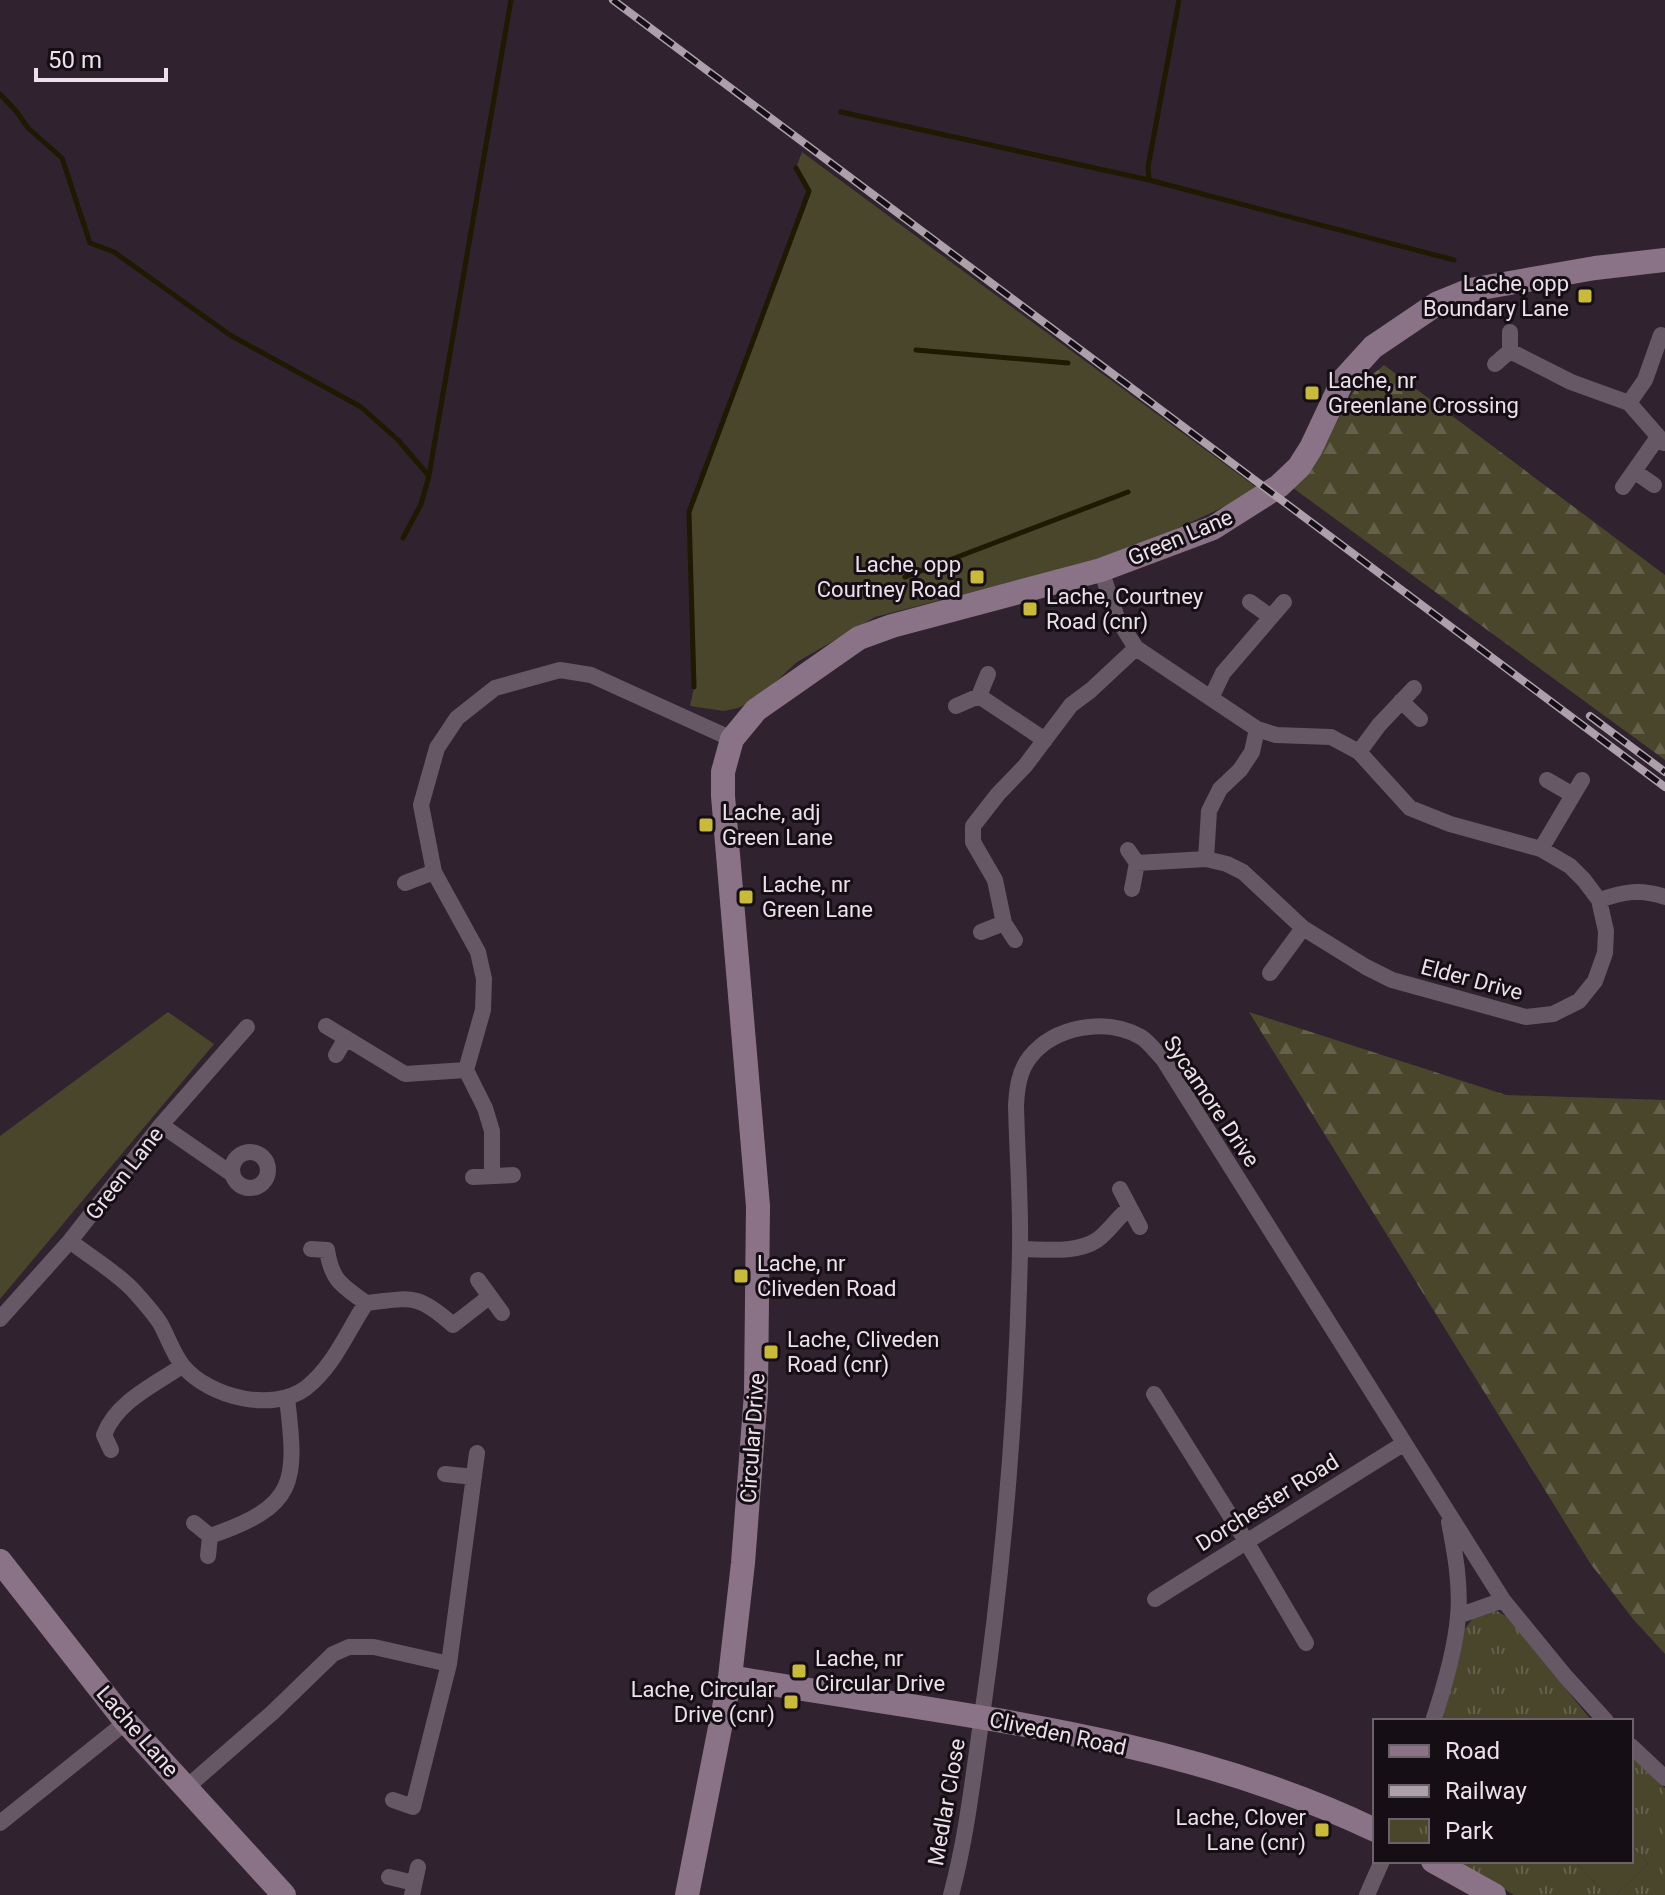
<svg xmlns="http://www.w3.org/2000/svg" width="1665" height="1895" font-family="Roboto,sans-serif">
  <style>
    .grass { fill: #49462c }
    .forest { fill: url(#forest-firs) }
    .park { fill: url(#park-tufts) }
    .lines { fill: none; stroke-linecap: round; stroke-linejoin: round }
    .stream { stroke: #1e1900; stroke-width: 5 }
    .street { stroke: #675865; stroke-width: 16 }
    .secondary { stroke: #8a7387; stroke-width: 24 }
    .rail-casing { stroke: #ada0ab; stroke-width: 8 }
    .rail { stroke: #150e14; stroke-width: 5; stroke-dasharray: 15; stroke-linecap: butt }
    .poi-dot { fill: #caba3a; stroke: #150e14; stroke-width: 3 }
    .labels { text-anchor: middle; stroke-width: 6; stroke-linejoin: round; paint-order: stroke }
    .poi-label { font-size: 22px; fill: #ece1ea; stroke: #150e14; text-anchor: start }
    .street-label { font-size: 22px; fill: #ece1ea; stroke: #150e14 }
  </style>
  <defs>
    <pattern id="forest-firs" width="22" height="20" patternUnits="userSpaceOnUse" patternTransform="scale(2)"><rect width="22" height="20" fill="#49462c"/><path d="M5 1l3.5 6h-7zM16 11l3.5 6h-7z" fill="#63604b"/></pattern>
    <pattern id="park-tufts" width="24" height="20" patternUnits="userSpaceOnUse" patternTransform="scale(2)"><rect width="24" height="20" fill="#49462c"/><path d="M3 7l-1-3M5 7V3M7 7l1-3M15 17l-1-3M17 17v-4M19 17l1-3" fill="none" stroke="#63604b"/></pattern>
  </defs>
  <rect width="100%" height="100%" fill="#31222f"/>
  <path class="grass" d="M 802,152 L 1260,490 L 1153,540 L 1112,556 L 875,617 L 797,662 L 756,700 L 738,708 L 724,711 L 690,706 L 694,687 L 689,512 L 809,191 L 796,168 Z
    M 168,1012 L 214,1044 L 0,1299 L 0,1136 Z
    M 1631,1846 L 1648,1863 L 1616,1895 L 1607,1895 L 1574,1861 L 1631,1861 Z"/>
  <path class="forest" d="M 1384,365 L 1665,575 L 1665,760 L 1293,488 C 1325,460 1330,428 1352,394 C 1359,383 1374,374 1384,365 Z
    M 1249,1012 L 1506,1095 L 1665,1100 L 1665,1654 L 1633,1619 L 1590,1563 Z"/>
  <path class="park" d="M 1492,1608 L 1507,1617 L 1592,1721 L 1441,1721 L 1462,1632 L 1475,1616 Z
    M 1631,1757 L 1665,1788 L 1665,1895 L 1616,1895 L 1648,1863 L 1631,1846 Z
    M 1457,1861 L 1574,1861 L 1607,1895 L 1514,1895 Z"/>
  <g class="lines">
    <path class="stream" d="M 0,94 L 16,111 L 28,128 L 62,158 L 90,243 L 114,252 L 230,335 L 361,407 L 398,440 L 429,476 L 421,504 L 403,538
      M 841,112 L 1149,180 L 1454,260
      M 1149,180 L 1148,167 L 1179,0
      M 916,350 L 1068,363
      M 429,475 L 511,0
      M 905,577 L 1128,492
      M 694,687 L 689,512 L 809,191 L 796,168"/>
    <path class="street" d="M 1510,351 L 1510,332
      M 1495,364 L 1510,351 L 1571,382 L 1629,403 L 1645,380 L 1661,335
      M 1629,403 L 1664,443
      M 1634,471 L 1654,485
      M 1623,487 L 1658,437
      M 1101,570 L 1117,618 L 1136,648 L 1257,729 L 1276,735 L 1331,737 L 1359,752 L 1410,808 L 1450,824 L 1541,849 L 1570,866 L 1584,880 L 1599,900 L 1606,931 L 1605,953 L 1595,981 L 1579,1001 L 1553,1014 L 1526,1017 L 1392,980 L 1366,967 L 1303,928 L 1243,872 L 1227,864 L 1206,859 L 1137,863
      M 1250,602 L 1271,617
      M 979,696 L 988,674
      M 1211,698 L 1223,673 L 1284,602
      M 1401,701 L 1420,719
      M 956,706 L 979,696 L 1045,740
      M 1359,752 L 1379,725 L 1414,688
      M 1547,780 L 1573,795
      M 1541,849 L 1582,780
      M 1128,850 L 1137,863 L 1132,889
      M 1206,859 L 1209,811 L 1220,789 L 1240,770 L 1252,752 L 1257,729
      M 405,883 L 434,872
      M 1599,900 C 1624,892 1640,888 1665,897
      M 981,932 L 1004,923
      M 1015,940 L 1004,923 L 995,880 L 973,842 L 973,826 L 998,794 L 1025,766 L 1071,705 L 1091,690 L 1136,648
      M 1270,973 L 1303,928
      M 326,1026 L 405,1074 L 466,1070
      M 336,1055 L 346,1038
      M 161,1125 L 232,1174
      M232 1170a18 18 0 1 1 36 0a18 18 0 1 1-36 0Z
      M 492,1176 L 492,1131 L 485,1108 L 466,1070 L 483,1010 L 484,979 L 478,952 L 434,872 L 421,805 L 437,748 L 457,718 L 495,688 L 560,670 L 591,675 L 732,739
      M 473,1177 L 513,1175
      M 1120,1189 L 1140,1227
      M 70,1241 C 90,1257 115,1271 133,1290 C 142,1300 153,1312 160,1323 C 168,1337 173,1354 183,1366 C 209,1397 272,1413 306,1388 C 334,1366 347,1332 366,1303 C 342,1285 332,1282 327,1250 L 311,1249
      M 1020,1249 C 1044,1249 1076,1254 1097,1240 C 1110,1231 1117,1217 1130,1208
      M 478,1280 L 502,1313
      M 366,1303 C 412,1298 417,1293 453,1325 L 489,1297
      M 0,1319 L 70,1241 L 161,1125 L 247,1027
      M 1154,1394 L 1246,1541 L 1306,1643
      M 111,1450 L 104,1435 C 116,1402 154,1385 182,1366
      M 445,1474 L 474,1477
      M 194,1523 L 210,1536 L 208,1556
      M 210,1536 C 298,1506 297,1482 287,1398
      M 1155,1599 L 1403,1444
      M 1458,1616 L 1503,1600
      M 1433,1721 C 1444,1688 1455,1651 1458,1617 C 1461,1585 1455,1553 1449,1522
      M 1631,1746 L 1665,1778
      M 187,1787 L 272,1713 L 333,1654 L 349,1647 L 374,1647 L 449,1664
      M 393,1800 L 413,1807 L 449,1664 L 477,1453
      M 0,1823 L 126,1722
      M 389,1877 L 414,1883
      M 412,1895 L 418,1867
      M 951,1895 C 967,1836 973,1776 982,1716 C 1004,1562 1017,1406 1020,1250 C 1021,1202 1017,1153 1016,1105 C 1017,1088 1019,1071 1030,1057 C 1055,1026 1106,1017 1141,1037 C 1149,1042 1156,1052 1163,1059 L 1503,1600 L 1566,1677 L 1606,1721
      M 1367,1895 L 1382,1861"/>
    <path class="secondary" d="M 0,1561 L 126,1722 L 284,1895
      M 730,1677 C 948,1715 1173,1733 1375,1830
      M 1433,1861 L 1494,1895
      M 687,1895 L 730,1677 L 743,1563 L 756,1393 L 758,1206 L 723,796 L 723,772 L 732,739 L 756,710 L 859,638 L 892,626 L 1101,570 L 1213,528 L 1279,486 L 1299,467 L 1311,448 L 1343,380 L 1373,347 L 1438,303 L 1470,290 L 1595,268 L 1665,260"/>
    <defs>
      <path id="rail" d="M 613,0 L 1665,787
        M 1590,716 L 1665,772"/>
    </defs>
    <use href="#rail" class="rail-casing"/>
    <use href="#rail" class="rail"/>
  </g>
  <g class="poi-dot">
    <rect x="1577" y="288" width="16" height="16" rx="4"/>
    <rect x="1304" y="385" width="16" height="16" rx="4"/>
    <rect x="969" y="569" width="16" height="16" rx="4"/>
    <rect x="1022" y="601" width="16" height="16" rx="4"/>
    <rect x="698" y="817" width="16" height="16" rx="4"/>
    <rect x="738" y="889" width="16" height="16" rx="4"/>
    <rect x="733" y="1268" width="16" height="16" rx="4"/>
    <rect x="763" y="1344" width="16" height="16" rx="4"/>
    <rect x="791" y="1663" width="16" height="16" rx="4"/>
    <rect x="783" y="1694" width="16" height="16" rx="4"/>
    <rect x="1314" y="1822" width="16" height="16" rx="4"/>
  </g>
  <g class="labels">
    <g class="poi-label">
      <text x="1569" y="291" text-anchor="end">Lache, opp<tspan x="1569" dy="25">Boundary Lane</tspan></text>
      <text x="1328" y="388">Lache, nr<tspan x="1328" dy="25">Greenlane Crossing</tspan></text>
      <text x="961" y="572" text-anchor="end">Lache, opp<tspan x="961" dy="25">Courtney Road</tspan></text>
      <text x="1046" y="604">Lache, Courtney<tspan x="1046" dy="25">Road (cnr)</tspan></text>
      <text x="722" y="820">Lache, adj<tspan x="722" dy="25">Green Lane</tspan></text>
      <text x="762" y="892">Lache, nr<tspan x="762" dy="25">Green Lane</tspan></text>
      <text x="757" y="1271">Lache, nr<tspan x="757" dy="25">Cliveden Road</tspan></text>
      <text x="787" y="1347">Lache, Cliveden<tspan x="787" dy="25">Road (cnr)</tspan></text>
      <text x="815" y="1666">Lache, nr<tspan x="815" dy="25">Circular Drive</tspan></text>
      <text x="775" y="1697" text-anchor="end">Lache, Circular<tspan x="775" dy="25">Drive (cnr)</tspan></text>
      <text x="1306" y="1825" text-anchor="end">Lache, Clover<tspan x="1306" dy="25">Lane (cnr)</tspan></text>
    </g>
    <g class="street-label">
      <text transform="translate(1180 537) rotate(-23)" y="8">Green Lane</text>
      <text transform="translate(1472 979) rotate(15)" y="8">Elder Drive</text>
      <text transform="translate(1212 1101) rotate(56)" y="8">Sycamore Drive</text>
      <text transform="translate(124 1173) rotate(-52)" y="8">Green Lane</text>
      <text transform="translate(752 1438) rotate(-86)" y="8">Circular Drive</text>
      <text transform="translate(1267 1502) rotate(-32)" y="8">Dorchester Road</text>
      <text transform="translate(138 1731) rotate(49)" y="8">Lache Lane</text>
      <text transform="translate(1058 1733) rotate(12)" y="8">Cliveden Road</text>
      <text transform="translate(946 1802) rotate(-80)" y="8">Medlar Close</text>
    </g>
  </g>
  <rect x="1373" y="1719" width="260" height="144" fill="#150e14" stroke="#6b626a" stroke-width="2"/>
  <rect x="1389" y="1745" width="40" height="12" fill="#8a7387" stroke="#6b626a" stroke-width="2"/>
  <text x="1445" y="1759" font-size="24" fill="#ece1ea">Road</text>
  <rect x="1389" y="1785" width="40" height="12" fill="#ada0ab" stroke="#6b626a" stroke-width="2"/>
  <text x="1445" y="1799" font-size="24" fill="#ece1ea">Railway</text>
  <rect x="1389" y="1819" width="40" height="24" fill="url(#park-tufts)" stroke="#6b626a" stroke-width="2"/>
  <text x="1445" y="1839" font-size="24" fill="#ece1ea">Park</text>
  <path d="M36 68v12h130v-12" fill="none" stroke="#ece1ea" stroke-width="4"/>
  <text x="48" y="68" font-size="24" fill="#ece1ea" stroke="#150e14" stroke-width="6" paint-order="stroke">50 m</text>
</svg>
